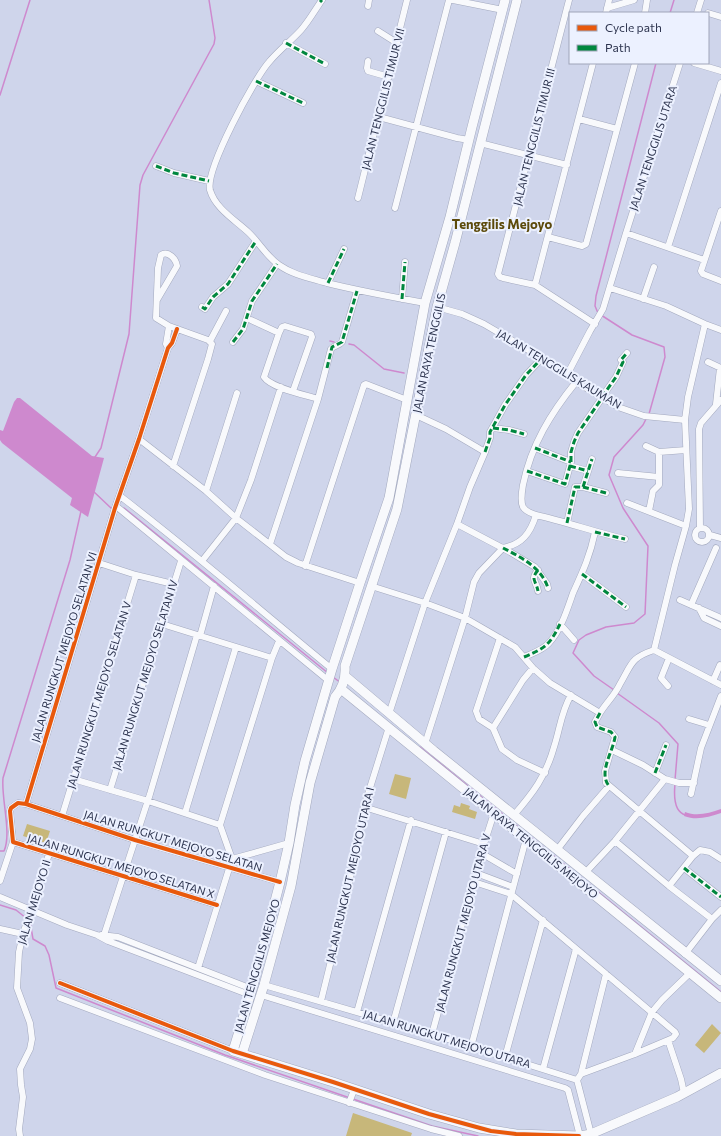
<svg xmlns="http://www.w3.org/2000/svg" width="721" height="1136" font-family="Commissioner,sans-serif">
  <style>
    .green { fill: #c7b77a }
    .water { fill: #ce89ce }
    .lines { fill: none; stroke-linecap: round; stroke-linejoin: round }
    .stream { stroke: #ce89ce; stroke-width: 1.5 }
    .street-casing { stroke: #a3a9be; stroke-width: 7 }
    .secondary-casing { stroke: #a3a9be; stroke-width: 10 }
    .street { stroke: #f8f9fc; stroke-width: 6 }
    .secondary { stroke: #f8f9fc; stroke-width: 9 }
    .quiet { stroke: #00873e; stroke-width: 3; stroke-dasharray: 6 3; stroke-linecap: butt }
    .cycleway-casing { stroke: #ecf1ff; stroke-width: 6 }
    .cycleway { stroke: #e8590c; stroke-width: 4 }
    .labels { text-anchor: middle; stroke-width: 4; stroke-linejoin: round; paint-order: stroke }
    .street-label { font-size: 11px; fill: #2d344f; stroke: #ecf1ff }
    .quarter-label { font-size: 13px; font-weight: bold; fill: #5c4a0b; stroke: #ecf1ff }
  </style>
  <rect width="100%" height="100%" fill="#cfd5eb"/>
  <path class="green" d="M 395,774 L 411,778 L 406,799 L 389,794 Z
    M 461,803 L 470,806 L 469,809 L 477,812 L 475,819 L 452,812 L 454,805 L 460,807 Z
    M 27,824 L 50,831 L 46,843 L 23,836 Z
    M 712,1024 L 721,1033 L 704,1053 L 695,1045 Z
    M 353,1113 L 412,1133 L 411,1136 L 346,1136 Z"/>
  <path class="water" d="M 17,398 L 20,398 L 92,456 L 104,458 L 88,517 L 70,505 L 72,498 L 2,443 L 0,440 L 0,430 L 3,431 L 14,402 Z
    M 721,809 L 721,813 C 708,817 697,821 684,816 L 685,812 C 697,817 709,813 721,809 Z"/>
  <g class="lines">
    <path class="stream" d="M 670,13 L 674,0
      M 0,95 L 30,0
      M 598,313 L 595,306 L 596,296 L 656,63
      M 601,315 L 632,335 L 664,347 L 665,357 L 649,414
      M 330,341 L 334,342
      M 349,344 L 354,345 L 384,369 L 404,373
      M 95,457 L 101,448 L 129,334 L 140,185 L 143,175 L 214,44 L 215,38 L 209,0
      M 93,491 L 112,509
      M 124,508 L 328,673
      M 333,677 L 341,683
      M 614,690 L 594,676 L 573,653 L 579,640 L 586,635 L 606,627 L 634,623 L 645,614 L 648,546 L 623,508 L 609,475 L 614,457 L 643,425 L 647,417
      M 617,693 L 659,723 L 678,744 L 675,780
      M 420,747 L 721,992
      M 675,784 C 674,794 673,812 686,815
      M 0,851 L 4,851 C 12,833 1,799 3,778 L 70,560 L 81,511
      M 0,905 L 16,910 L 26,918
      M 30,922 L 33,939 L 45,946 L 49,955 L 56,988 L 225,1055 L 350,1098
      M 353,1099 L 432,1126 L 478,1136"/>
    <defs>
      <path id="street" d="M 322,0 C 315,10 309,21 301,30 C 291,41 279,50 269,62 C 254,79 205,170 210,190 C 215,208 235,220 248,232 C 259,242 266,256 279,265 C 293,275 310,278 327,283 C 359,291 392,297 425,303
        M 453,0 L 503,10
        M 569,0 L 498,274 L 500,277 L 503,278 L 535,285 L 595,324
        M 368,6 L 369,0
        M 607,8 L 634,0
        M 606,13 L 609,0
        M 645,13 L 647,0
        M 697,13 L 701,0
        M 708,13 L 721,17
        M 378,31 L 397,43
        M 286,43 L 325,64
        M 368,61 L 367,68 L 368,71 L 389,77
        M 694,63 L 721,71
        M 256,81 L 303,103
        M 379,117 L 457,138 L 469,140
        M 579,119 L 617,129
        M 480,143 L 567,165
        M 156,166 L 174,173 L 209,181
        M 358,198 L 407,0
        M 395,208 L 449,0
        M 721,211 L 701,271 L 703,274 L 721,281
        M 626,233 L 704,260
        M 548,237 L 582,246 L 586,244 L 635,63
        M 668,247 L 721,83
        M 328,283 L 344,249
        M 535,285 L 593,63
        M 610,288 L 666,306 L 705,324 L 721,330
        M 402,299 L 405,262
        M 643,299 L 654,267
        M 157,300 L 177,266 C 176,259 168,250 161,255 L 158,268 L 156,318 L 169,326 L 208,340 L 212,344 L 208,359 L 173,466
        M 202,307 L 205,309 L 213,297 L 228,284 L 256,241
        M 437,307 L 462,314 L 484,324 L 547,361 L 576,382 L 618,407 L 644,416 L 685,420
        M 251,320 L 279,333 L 264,377 C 271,388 306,395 318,399
        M 279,333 L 282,327 L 285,326 L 311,334 L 312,337 L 293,391
        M 210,341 L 226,311
        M 233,342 L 243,329 L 252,301 L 277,264
        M 168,348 L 166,344 L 169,326
        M 542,358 L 526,375 L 505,405 L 490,432 L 490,438 L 485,452 L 470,487 L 457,524 L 510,552 L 535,567 L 547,584 L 548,588
        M 708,362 L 721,368
        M 567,375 L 590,331 L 603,309 L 626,233 L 680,63
        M 602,397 L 616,377 L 623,362 L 621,360 L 627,353
        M 716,404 L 720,368
        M 416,415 L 446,429 L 485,452
        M 493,428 L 509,430 L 524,434
        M 139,439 L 206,491 L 236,518 L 286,557 L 298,563 L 360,583
        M 646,446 L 659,452
        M 535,448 L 571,462
        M 570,466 L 588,471
        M 527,471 L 565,484 L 571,462 L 571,452 L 574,442 L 578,433 L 602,398
        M 618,473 L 659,477
        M 583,487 L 606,493
        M 206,491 L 237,393
        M 120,496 C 192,551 261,611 332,669
        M 627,503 L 686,526
        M 116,506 L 329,681
        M 649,511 L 653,491 L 659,485 L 659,452 L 686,450
        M 536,515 C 566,522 595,532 625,539
        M 567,523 L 575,487 L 583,487 L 592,459
        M695 535a7 7 0 1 1 14 0a7 7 0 1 1-14 0Z
        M 700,528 L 699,429 L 701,423 L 721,400
        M 710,535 L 721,538
        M 270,544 L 318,399 L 331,349 C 334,345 339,346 342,342 L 357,291
        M 503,548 C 522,544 530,534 536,515 C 531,513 526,512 523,507 C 520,501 522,491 523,485 C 531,445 551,413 576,382
        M 202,561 L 236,518 L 251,480 L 281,387
        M 99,563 L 136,575 L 173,584
        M 305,566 L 364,385 L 366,384 L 407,400
        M 538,570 C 530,580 536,580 538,591
        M 582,574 L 626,607
        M 371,586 L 425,603 L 465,618 L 515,647 L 533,668 L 550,683 L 600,713 C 606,703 615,695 620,684 C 632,664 630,658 654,650
        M 680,600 L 721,618
        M 691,605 L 716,548
        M 699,608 L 704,618 L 721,626
        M 162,624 L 272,658
        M 560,624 L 574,640
        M 200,636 L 214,586
        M 654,650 L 675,565 L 686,526 L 689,509 L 685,420 L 688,397 L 705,324
        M 654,650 L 721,685
        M 524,657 C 533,653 543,650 549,643 C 561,630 567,610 573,593 C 583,571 590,556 595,532
        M 713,681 L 720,665
        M 668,686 L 661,678 L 669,658
        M 600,713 L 595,722 L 597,727 L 611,732 L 615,737 L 605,771 L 606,783 L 693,856
        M 389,714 L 425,603 L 457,524
        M 689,719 L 709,725
        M 493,728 L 479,719 L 476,711 L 500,638
        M 493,728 L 523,680 L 533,668
        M 493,728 L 502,749 L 517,760 L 545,773
        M 425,744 L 465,618 L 474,582 L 479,573 L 503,548
        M 612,750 L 643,765 L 665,779
        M 655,773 L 666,745
        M 73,779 L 148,801 L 220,825
        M 110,790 L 181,561
        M 691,794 L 701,748 L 721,696
        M 26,804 L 115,508 L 139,439 L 168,348 L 172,343 L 177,329
        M 364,807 L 484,844
        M 185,813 L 236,647
        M 514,815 C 533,793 546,776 554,747 C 560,729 561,712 571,695
        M 62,816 L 136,575
        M 615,841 L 669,886 L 712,919
        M 557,850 L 583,816 L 609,786
        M 481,853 L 517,874
        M 232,859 L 289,843
        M 684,868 L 721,897
        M 476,873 L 513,887
        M 585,873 L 615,841 L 665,779 L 679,783 L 694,783
        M 0,881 L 13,842
        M 474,882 L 511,894 L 675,1032 L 676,1034 L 673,1038 L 635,1054 L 581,1074 L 577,1080
        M 669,886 L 693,856 L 700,850 L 710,852 L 721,859
        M 0,897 L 67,925 L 97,935 L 108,941 L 250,995
        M 217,905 L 13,842 L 10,811 L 11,808 L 18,803 L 26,804 L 135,840 L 280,882
        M 0,929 L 23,934
        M 101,935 L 118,937 L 252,989
        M 103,938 L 150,794 L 197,635
        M 685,954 L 712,919 L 721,910
        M 198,968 L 232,859 L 220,825 L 272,658 L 279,641
        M 60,983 L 233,1051
        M 264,985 L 432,1034 L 577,1080 L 591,1134
        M 261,995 L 565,1088 L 568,1090 L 580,1136
        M 60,998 L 265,1075 L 431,1129 L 459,1136
        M 321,1001 L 345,904 L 364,807 L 389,727
        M 357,1012 L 411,820
        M 393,1023 L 446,832
        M 432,1034 L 484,844 L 494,813
        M 668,1040 L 681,1079 L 684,1093
        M 471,1047 L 526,839
        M 635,1054 L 652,1012 L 662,1000 L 690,973
        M 505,1057 L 543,920
        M 543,1069 L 576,949
        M 581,1074 L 606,974
        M 349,1103 L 354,1090
        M 20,1136 L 19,1129 L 23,1097 L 21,1085 L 20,1069 L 30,1049 L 32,1039 L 30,1023 L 17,988 L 19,952 L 23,934 L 49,854"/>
      <path id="secondary" d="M 505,0 L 472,127 L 450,217 L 425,303 L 389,498 L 360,583 L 332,669 L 305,761 L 295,805 L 289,843 L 280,882 L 252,989 L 233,1051 L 333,1082 L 429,1114 L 479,1128 L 516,1134 L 579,1136
        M 345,676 L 434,751 L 721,981
        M 341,689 L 721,998
        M 242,1054 L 264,985 L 291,886 L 310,783 L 335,697 C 343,688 346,679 345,666 L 397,509 L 437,307 L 455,243 L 517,0
        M 580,1136 L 591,1134 L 677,1097 L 721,1073"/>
    </defs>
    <use href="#street" class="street-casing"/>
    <use href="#secondary" class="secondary-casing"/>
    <use href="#street" class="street"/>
    <use href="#secondary" class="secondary"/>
    <path class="quiet" d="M 320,2 L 322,0
      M 286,43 L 325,64
      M 256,81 L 303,103
      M 156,166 L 174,173 L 209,181
      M 328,283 L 344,249
      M 402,299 L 405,262
      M 202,307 L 205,309 L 213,297 L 228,284 L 256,241
      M 233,342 L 243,329 L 252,301 L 277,264
      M 327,368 L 332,347 L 342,342 L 357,291
      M 602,397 L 616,377 L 623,362 L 621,360 L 627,353
      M 493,428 L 509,430 L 524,434
      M 535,448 L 571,462
      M 485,452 L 490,438 L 490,432 L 505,405 L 526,375 L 542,358
      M 570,466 L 588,471
      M 527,471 L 565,484 L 571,462 L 571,452 L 574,442 L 578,433 L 602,398
      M 583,487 L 606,493
      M 567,523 L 575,487 L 583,487 L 592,459
      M 595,532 L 625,539
      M 503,548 C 521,557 542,568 548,588
      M 538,570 C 530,580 536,580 538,591
      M 582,574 L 626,607
      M 524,657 C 546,648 550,644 560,624
      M 600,713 L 595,722 L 597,727 L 611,732 L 615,737 C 613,752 598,772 609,786
      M 655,773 L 666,745
      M 684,868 L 721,897"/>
    <defs>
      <path id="cycleway" d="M 26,804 L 115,508 L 139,439 L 168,348 L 172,343 L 177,329
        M 217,905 L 13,842 L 10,811 L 11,808 L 18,803 L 26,804 L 135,840 L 280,882
        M 60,983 L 233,1051 L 333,1082 L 429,1114 L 491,1131 L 516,1134 L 579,1136"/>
    </defs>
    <use href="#cycleway" class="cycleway-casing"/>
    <use href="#cycleway" class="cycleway"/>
  </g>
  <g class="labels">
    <g class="street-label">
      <text transform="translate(383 99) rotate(-76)" y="4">JALAN TENGGILIS TIMUR VII</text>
      <text transform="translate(534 137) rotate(-76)" y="4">JALAN TENGGILIS TIMUR III</text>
      <text transform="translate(653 148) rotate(-72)" y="4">JALAN TENGGILIS UTARA</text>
      <text transform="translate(429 353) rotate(-78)" y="4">JALAN RAYA TENGGILIS</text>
      <text transform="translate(559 369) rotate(31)" y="4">JALAN TENGGILIS KAUMAN</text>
      <text transform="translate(64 647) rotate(-73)" y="4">JALAN RUNGKUT MEJOYO SELATAN VI</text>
      <text transform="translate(145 675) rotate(-73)" y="4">JALAN RUNGKUT MEJOYO SELATAN IV</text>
      <text transform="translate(99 695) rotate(-73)" y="4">JALAN RUNGKUT MEJOYO SELATAN V</text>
      <text transform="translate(173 841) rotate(17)" y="4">JALAN RUNGKUT MEJOYO SELATAN</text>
      <text transform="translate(531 843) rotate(39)" y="4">JALAN RAYA TENGGILIS MEJOYO</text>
      <text transform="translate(121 866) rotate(17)" y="4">JALAN RUNGKUT MEJOYO SELATAN X</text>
      <text transform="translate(350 875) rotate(-77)" y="4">JALAN RUNGKUT MEJOYO UTARA I</text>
      <text transform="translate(34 902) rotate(-73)" y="4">JALAN MEJOYO II</text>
      <text transform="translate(463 923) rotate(-75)" y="4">JALAN RUNGKUT MEJOYO UTARA V</text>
      <text transform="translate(257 966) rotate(-74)" y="4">JALAN TENGGILIS MEJOYO</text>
      <text transform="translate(447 1039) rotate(17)" y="4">JALAN RUNGKUT MEJOYO UTARA</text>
    </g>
    <g class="quarter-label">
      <text x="502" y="229">Tenggilis Mejoyo</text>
    </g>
  </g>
  <rect x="569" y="12" width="140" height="52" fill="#ecf1ff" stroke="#a0a5b9"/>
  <rect x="577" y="25" width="20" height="6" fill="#e8590c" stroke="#a0a5b9"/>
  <text x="605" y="32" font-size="12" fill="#2d344f">Cycle path</text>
  <rect x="577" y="45" width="20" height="6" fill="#00873e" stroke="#a0a5b9"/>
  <text x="605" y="52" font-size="12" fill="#2d344f">Path</text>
</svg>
